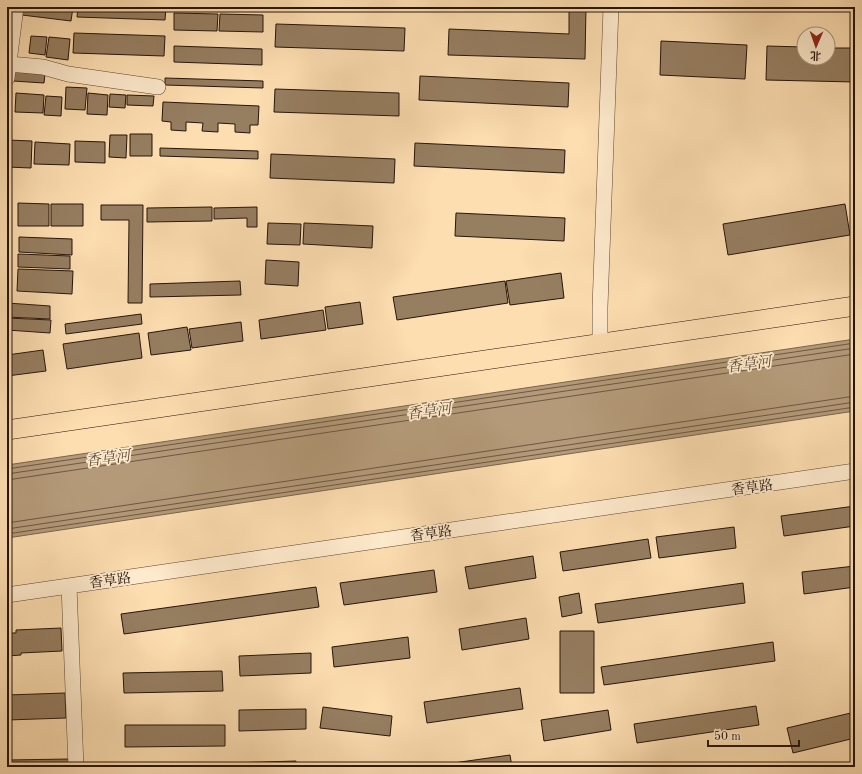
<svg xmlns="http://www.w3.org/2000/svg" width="862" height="774" font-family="'Old Standard TT','Noto Serif SC',serif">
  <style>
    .water { fill: #b49a79; stroke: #7b654d }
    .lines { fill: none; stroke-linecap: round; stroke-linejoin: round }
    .shore { stroke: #6d5842; stroke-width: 1 }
    .building { fill: #967e61; stroke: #26150b }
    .minor-casing { stroke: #5c4734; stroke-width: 16 }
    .major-casing { stroke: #26150b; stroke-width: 20 }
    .minor { stroke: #feeacc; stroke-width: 15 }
    .major { stroke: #fddeb1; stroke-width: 19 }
    .labels { text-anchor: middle; stroke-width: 3.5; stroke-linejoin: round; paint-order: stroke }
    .street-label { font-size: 14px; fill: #26150b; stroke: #feeacc }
    .water-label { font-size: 15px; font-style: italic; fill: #5f4a37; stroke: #feeacc }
  </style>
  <rect width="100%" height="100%" fill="#fddeb1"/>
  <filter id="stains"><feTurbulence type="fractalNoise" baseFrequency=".005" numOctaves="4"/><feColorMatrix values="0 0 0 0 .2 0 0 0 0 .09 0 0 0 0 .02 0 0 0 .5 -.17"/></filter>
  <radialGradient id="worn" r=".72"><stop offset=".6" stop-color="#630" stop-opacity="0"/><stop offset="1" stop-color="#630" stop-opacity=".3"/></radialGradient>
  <path class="water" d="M 855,339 L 855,411 L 7,538 L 7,465 Z"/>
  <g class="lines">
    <path class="shore" d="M 7,469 L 855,343
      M 7,474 L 855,348
      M 7,480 L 855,354
      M 7,523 L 855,396
      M 7,529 L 855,402
      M 7,534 L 855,407"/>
  </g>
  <path class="building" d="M 23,7 L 73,7 L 71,21 L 22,15 Z
    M 78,7 L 166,7 L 165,20 L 77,17 Z
    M 339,7 L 366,7 L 366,9 L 339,8 Z
    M 368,7 L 391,7 L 391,9 L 368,8 Z
    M 569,7 L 586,7 L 585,59 L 448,55 L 449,29 L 569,34 Z
    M 174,13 L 218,14 L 217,31 L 174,30 Z
    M 220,14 L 263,15 L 263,32 L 219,31 Z
    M 276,24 L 405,28 L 404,51 L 275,47 Z
    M 74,33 L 165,36 L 164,56 L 73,53 Z
    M 31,36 L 47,37 L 45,55 L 29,53 Z
    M 49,37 L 70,39 L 68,60 L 46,57 Z
    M 661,41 L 747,45 L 745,79 L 660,75 Z
    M 174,46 L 262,49 L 262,65 L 174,62 Z
    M 767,46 L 804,47 L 804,58 L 828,58 L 828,48 L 855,48 L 855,82 L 766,80 Z
    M 13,71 L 45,74 L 44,83 L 13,81 Z
    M 420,76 L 569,83 L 568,107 L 419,100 Z
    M 165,78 L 263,81 L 263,88 L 165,85 Z
    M 66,87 L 87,88 L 85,110 L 65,109 Z
    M 275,89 L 399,93 L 399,116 L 274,112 Z
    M 16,93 L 44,95 L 43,113 L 15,112 Z
    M 88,93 L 108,95 L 107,115 L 87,114 Z
    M 110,94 L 126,95 L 125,108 L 109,107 Z
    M 127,95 L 154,96 L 153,106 L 127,105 Z
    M 46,96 L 62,97 L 61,116 L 44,115 Z
    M 163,102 L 259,106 L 258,125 L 250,125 L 250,133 L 235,132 L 235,124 L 218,123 L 218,132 L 202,131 L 203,123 L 186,122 L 186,131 L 171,130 L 171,122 L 162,121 Z
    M 130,134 L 152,134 L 152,156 L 130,156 Z
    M 110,135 L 127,135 L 126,158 L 109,157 Z
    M 7,140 L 32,141 L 31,168 L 7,167 Z
    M 75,141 L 105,142 L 105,163 L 75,162 Z
    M 35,142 L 70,144 L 69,165 L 34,164 Z
    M 415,143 L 565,150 L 564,173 L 414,166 Z
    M 160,148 L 258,151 L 258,159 L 160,156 Z
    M 271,154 L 395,159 L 394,183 L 270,178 Z
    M 18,203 L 49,204 L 49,226 L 18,226 Z
    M 51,204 L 83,204 L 83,226 L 51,226 Z
    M 845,204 L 850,235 L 728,255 L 723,224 Z
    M 101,205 L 143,205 L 142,303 L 128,303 L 129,220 L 101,220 Z
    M 212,207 L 212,221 L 147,222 L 147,208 Z
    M 257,207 L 257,227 L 247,227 L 247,218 L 214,219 L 214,208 Z
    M 456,213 L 565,218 L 564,241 L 455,236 Z
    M 268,223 L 301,224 L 300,245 L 267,244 Z
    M 304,223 L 373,226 L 372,248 L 303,244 Z
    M 19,237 L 72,239 L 72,255 L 19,252 Z
    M 18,254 L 70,256 L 70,269 L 18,267 Z
    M 266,260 L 299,262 L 298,286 L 265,284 Z
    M 18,269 L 73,271 L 72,294 L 17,291 Z
    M 561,273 L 564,298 L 510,305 L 506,281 Z
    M 240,281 L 241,295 L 150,297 L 150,284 Z
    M 505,281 L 508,303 L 397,320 L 393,297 Z
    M 360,302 L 363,324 L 328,329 L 325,307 Z
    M 7,303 L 50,306 L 50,319 L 7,317 Z
    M 323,310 L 326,330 L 261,339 L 259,320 Z
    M 141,314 L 142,324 L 66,334 L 65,324 Z
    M 7,318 L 51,320 L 50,333 L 7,330 Z
    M 241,322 L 243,341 L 192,348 L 189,329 Z
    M 187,327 L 191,350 L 151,355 L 148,333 Z
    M 139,333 L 142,358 L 67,369 L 63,344 Z
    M 43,350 L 46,371 L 7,376 L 7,355 Z
    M 855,506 L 855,526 L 784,536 L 781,516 Z
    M 734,527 L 736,548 L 659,558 L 656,537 Z
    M 648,539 L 651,558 L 563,571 L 560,552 Z
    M 533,556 L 536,578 L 469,589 L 465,567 Z
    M 855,566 L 855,587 L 804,594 L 802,572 Z
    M 434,570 L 437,592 L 344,605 L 340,583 Z
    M 743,583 L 745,603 L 598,623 L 595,604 Z
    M 316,587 L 319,607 L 124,634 L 121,614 Z
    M 579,593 L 582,613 L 562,617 L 559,597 Z
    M 526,618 L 529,639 L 462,650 L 459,629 Z
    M 61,628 L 62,651 L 21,653 L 21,655 L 7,656 L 7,633 L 16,633 L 16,630 Z
    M 560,631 L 594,631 L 594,693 L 560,693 Z
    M 408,637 L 410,658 L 334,667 L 332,647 Z
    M 773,642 L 775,661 L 604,685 L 601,667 Z
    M 311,653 L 311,673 L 240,676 L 239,656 Z
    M 222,671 L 223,691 L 124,693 L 123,673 Z
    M 520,688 L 523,709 L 427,723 L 424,702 Z
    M 65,693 L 66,718 L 7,720 L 7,695 Z
    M 756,706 L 759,725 L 637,743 L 634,724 Z
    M 323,707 L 392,716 L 390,736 L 320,728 Z
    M 306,709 L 306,729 L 239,731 L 239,710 Z
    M 608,710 L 611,730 L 544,741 L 541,720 Z
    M 855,712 L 855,738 L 793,753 L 787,728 Z
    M 125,725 L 225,725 L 225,746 L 125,747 Z
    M 510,755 L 512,767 L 425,767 Z
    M 70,759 L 70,767 L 7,767 L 7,760 Z
    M 296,761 L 296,767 L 229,767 L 229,763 Z
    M 622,763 L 623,767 L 592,767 Z"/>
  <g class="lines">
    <defs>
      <path id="minor" d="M 9,64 L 43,67 L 68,74 L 158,87
        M 7,78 L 16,7
        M 600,344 L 600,307 L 611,7
        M 69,586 L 76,767
        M 7,595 L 855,471"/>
      <path id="major" d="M 7,430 L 855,306"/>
    </defs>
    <use href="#minor" class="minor-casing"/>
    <use href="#major" class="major-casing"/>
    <use href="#minor" class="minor"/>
    <use href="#major" class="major"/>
  </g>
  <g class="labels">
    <g class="street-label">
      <text transform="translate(752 487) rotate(-8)" y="5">香草路</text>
      <text transform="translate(431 533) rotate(-8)" y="5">香草路</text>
      <text transform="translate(110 580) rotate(-8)" y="5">香草路</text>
    </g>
    <g class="water-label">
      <text transform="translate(749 364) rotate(-8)" y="5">香草河</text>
      <text transform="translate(429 411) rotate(-8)" y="5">香草河</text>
      <text transform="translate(108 458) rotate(-8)" y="5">香草河</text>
    </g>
  </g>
  <rect width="862" height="774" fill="none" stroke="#fddeb1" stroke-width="24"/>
  <rect x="8" y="8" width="846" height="758" fill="none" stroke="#26150b" stroke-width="2"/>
  <rect x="12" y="12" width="838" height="750" fill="none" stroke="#26150b"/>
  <g transform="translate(816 46) rotate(182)"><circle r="19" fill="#feeacc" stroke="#a8957f"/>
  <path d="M0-3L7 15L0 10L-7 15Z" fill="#8f2418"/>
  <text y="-6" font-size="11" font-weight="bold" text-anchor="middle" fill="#26150b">北</text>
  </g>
  <path d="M708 740v6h91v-6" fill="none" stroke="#26150b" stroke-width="2"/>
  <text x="714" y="740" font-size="12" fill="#26150b" stroke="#feeacc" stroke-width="3" paint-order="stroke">50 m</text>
  <rect width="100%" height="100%" filter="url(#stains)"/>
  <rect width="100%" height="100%" fill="url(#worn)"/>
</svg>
